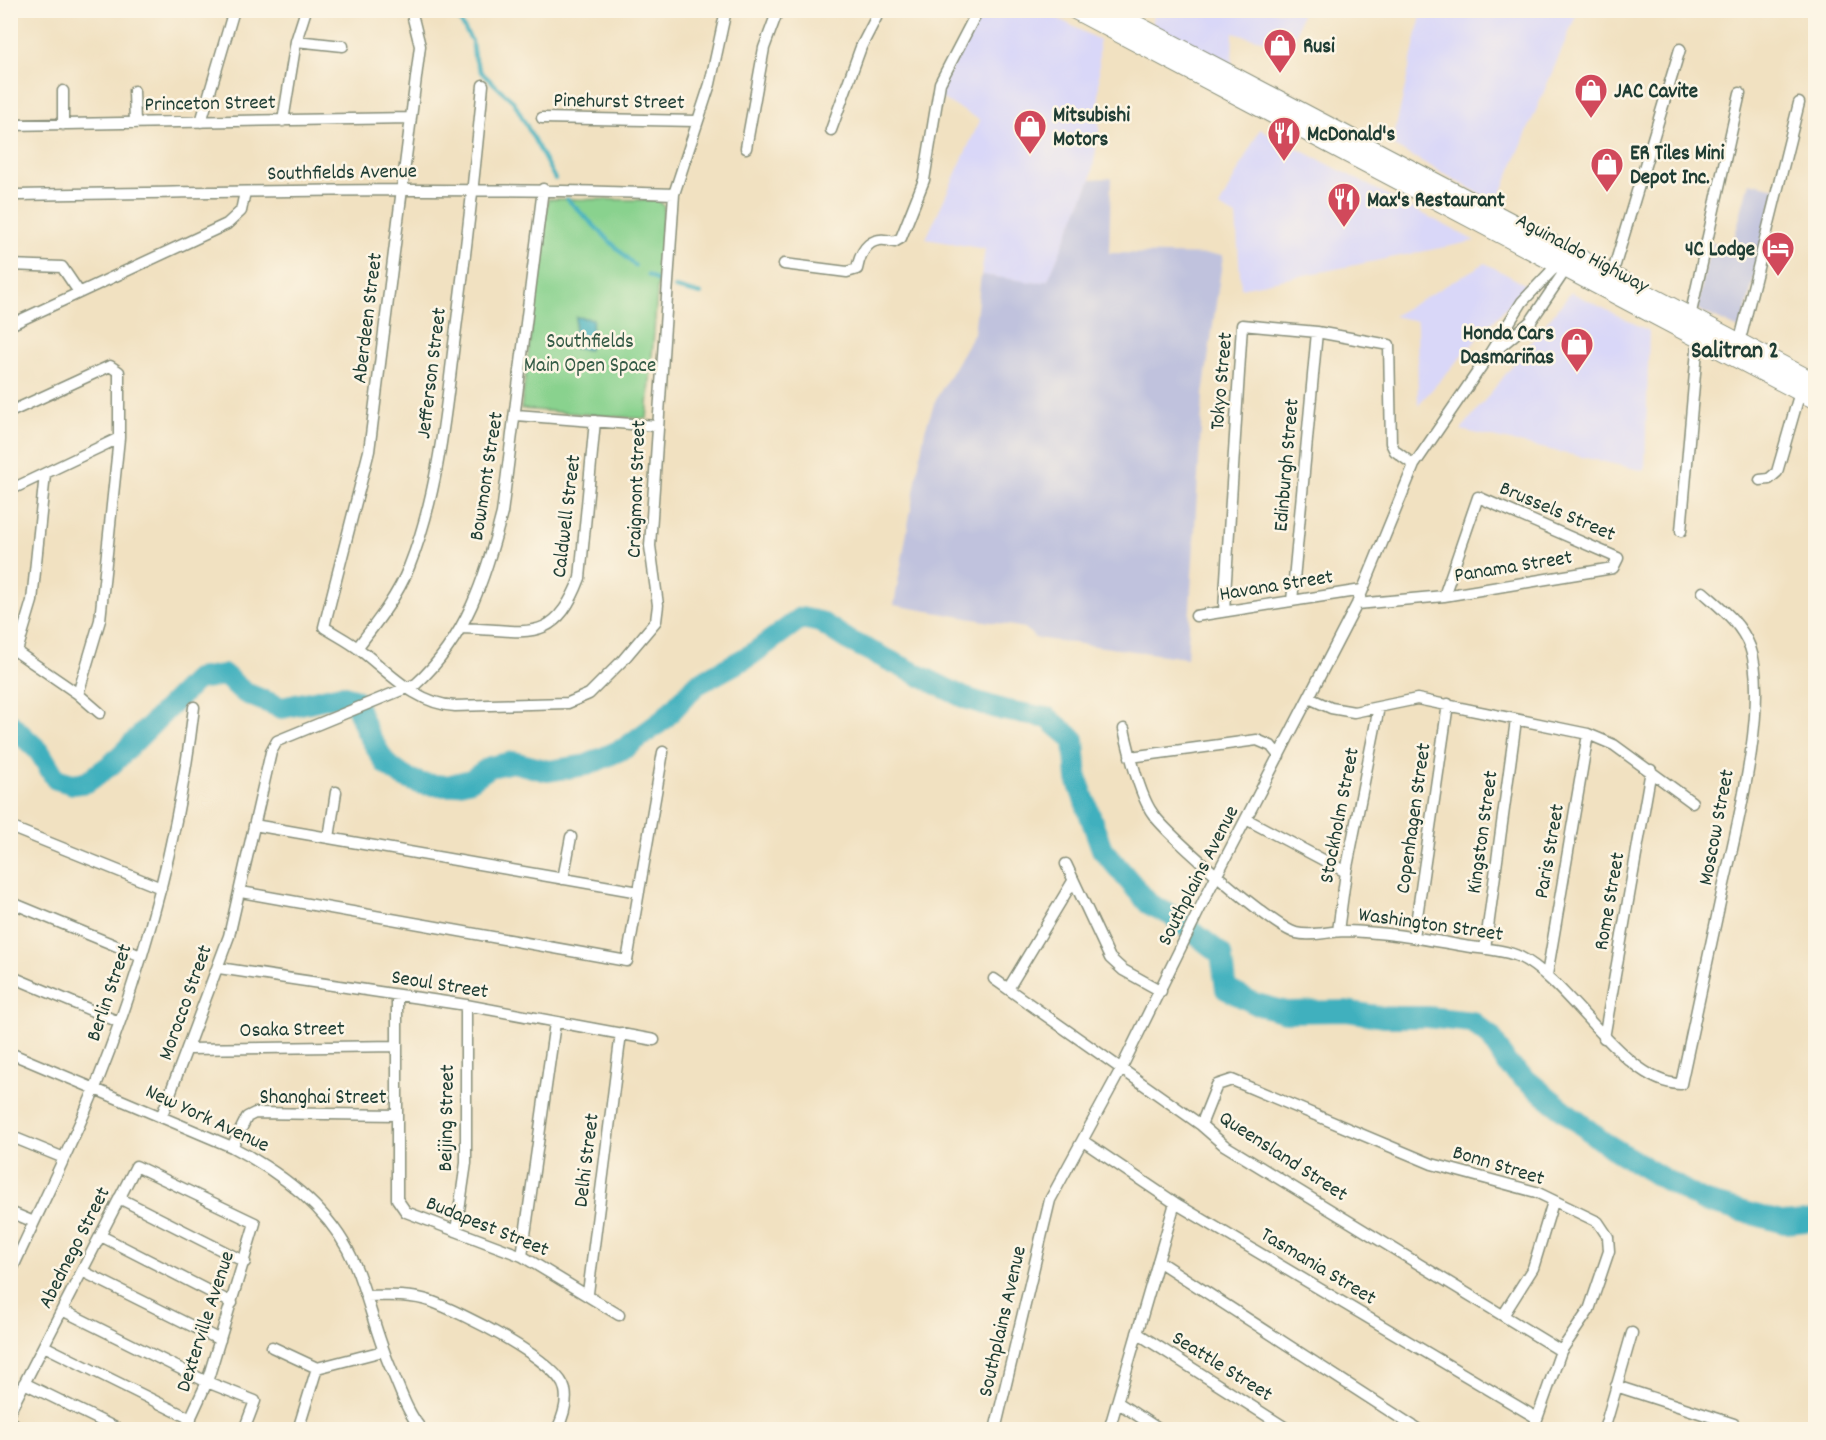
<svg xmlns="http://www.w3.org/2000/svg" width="1826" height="1440" font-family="Dekko,sans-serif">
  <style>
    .built { fill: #d9d7f8 }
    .industrial { fill: #c0c2dd }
    .green { fill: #89d28e; stroke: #548861; stroke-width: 1.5 }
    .water { fill: #41b0be; stroke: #307679; stroke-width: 1.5 }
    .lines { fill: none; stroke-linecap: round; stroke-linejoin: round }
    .stream { stroke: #41b0be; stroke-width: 4 }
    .river { stroke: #41b0be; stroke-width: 22 }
    .street-casing { stroke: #888f7a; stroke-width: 13 }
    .highway-casing { stroke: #888f7a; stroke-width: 20 }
    .street { stroke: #fff; stroke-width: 10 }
    .highway { stroke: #fff; stroke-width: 18 }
    .labels { text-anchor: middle; stroke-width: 5; stroke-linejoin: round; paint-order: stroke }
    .poi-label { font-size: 21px; font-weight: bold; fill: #1f3d34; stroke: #fcf5e5; text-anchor: start }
    .street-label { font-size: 21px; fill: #1f3d34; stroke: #fcf5e5 }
    .park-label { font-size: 21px; fill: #345b46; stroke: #fcf5e5 }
    .quarter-label { font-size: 24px; font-weight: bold; fill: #1f3d34; stroke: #fcf5e5 }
  </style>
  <rect width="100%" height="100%" fill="#fcf5e5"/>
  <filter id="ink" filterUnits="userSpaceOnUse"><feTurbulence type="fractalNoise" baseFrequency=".0167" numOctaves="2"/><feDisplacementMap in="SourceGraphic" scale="12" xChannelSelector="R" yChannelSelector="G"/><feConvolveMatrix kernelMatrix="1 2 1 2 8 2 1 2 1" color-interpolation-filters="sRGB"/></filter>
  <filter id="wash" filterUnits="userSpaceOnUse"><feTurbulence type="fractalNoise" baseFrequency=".008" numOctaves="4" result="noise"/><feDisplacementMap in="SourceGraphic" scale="24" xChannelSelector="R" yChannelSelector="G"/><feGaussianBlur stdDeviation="1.35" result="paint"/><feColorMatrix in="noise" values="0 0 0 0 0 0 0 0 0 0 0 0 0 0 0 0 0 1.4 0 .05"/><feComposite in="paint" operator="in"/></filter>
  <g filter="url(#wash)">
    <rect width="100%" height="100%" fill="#f1e1c1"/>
    <path class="built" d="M 981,11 L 1044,11 L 1099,40 L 1099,132 L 1091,179 L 1048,280 L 1038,283 L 981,275 L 985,249 L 926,239 L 980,120 L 939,97 L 938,93 Z
      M 1155,11 L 1302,11 L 1293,48 L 1233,33 L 1232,65 L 1152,25 Z
      M 1422,11 L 1578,11 L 1497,203 L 1392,145 Z
      M 1260,129 L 1351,176 L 1475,241 L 1241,288 L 1236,216 L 1219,207 Z
      M 1485,263 L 1526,285 L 1418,405 L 1417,321 L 1393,316 Z
      M 1571,292 L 1649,331 L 1645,471 L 1461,430 Z"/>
    <path class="industrial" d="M 1111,178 L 1109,253 L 1223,255 L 1203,395 L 1187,658 L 1035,638 L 1025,628 L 894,605 L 925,430 L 936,399 L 974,333 L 981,275 L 1038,283 L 1048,280 L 1091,179 Z
      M 1749,182 L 1776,188 L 1741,330 L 1697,309 L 1711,242 L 1732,247 Z"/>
    <path class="green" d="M 548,199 L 658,200 L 664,206 L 647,419 L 521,409 Z"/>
    <path class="water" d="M 576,317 L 593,319 L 589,350 L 573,348 Z"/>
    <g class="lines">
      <path class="stream" d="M 453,10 L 472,41 L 474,56 L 481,72 L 514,102 L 555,179
        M 567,199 L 635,266
        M 648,275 L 658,281
        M 675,288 L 701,294"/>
      <path class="river" d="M 10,724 L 39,751 L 56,779 L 73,784 L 87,782 L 112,764 L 197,679 L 224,675 L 245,693 L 282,708 L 341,695 L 354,699 L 367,732 L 386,764 L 404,777 L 422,784 L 447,786 L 471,780 L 490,767 L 513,762 L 548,771 L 587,765 L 625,748 L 663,720 L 696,685 L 751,655 L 801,618 L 820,622 L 848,640 L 965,698 L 1003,710 L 1048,718 L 1074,740 L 1077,779 L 1102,849 L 1149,904 L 1171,915 L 1221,954 L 1226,989 L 1256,1004 L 1286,1012 L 1346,1011 L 1383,1017 L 1427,1017 L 1472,1022 L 1491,1037 L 1507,1064 L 1603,1142 L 1657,1175 L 1703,1201 L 1785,1223 L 1816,1220"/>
    </g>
  </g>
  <g filter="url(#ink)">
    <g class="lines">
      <defs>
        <path id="street" d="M 411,10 L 420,46 L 369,451 L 324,627 C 336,635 349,641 360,650 C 389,672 416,704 455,706 L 568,703 L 589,694 L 623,660 L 656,621 L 658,605 L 650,546 L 674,194 L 710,84 L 726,10
          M 296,41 L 343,46
          M 63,91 L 63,125
          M 134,91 L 135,123
          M 542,118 L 696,121
          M 283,121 L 296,41 L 306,10
          M 201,122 L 234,10
          M 10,125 L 410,118
          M 831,130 L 861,47 L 880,10
          M 746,148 L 764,48 L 778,10
          M 10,195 C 232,192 453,186 674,194
          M 784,264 L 847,272 L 857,269 C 861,248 872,234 894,242 L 901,238 L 924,180 L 940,83 L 978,10
          M 10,265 L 62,267 L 79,292
          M 1609,277 L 1614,268 L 1680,49
          M 1690,317 L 1740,93
          M 10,325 L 227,224 L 241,211 L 245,192
          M 1737,342 L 1742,332 L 1799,103
          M 1495,351 L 1531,321 L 1568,266
          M 10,412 L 110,366 L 119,372 L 119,438 L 100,620 L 78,694
          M 516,415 L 656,426
          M 1760,480 L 1769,479 L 1777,472 L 1800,392
          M 10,490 L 119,438
          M 1681,531 L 1698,339
          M 1292,601 L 1317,332
          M 1357,604 L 1444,596 L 1613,568 L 1618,558 L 1478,497 L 1444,596
          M 1224,611 L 1242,325 L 1317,332 L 1389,345 L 1391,443 L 1395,451 L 1414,465
          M 1196,616 L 1362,590
          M 462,628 C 525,630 554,647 580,578 L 595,421
          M 11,648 L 78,694 L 100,713
          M 357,648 C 377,622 397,597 409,567 C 437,497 445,419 454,344 C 465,258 475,172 483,85
          M 17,651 L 32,601 L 45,474
          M 1309,698 L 1331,708 L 1354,712 L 1417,699 L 1588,734 L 1614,745 L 1692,802
          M 1124,729 C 1129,751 1140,797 1153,814 C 1168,836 1273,927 1296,933 C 1312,937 1329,931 1345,931 C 1388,932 1429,940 1471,947 C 1487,949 1506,950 1520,957 C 1570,981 1625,1085 1681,1084 C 1695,1021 1708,957 1722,893 C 1735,835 1770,701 1750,647 C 1740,622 1722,609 1703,592
          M 1130,757 L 1257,740 L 1271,746 L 1279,756
          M 1246,819 L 1346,872
          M 254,825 L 639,892
          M 10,827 L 161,888
          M 329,838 L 336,792
          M 1066,864 L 1110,958 L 1123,970 L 1161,991
          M 563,879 L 571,837
          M 241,892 L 627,961 L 663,752
          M 10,902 L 141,956
          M 1338,931 L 1346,872 L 1379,707
          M 1414,937 L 1448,704
          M 1485,949 L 1516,720
          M 219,968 L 466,1005 L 654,1040
          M 1547,975 L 1588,734
          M 10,976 L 119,1022
          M 994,979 L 1201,1125 L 1224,1145 L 1561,1351
          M 1008,989 L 1073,881
          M 397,996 L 397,1199 L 406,1212 L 522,1256 L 619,1315
          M 1604,1038 L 1651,770
          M 189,1049 L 396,1046
          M 10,1053 L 232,1147 C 282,1173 333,1211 355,1265 C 369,1299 376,1335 391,1369 C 400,1389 407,1413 422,1430
          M 162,1115 L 229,936 L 271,752 L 277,741 L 416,684 C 466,639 486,576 502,513 L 543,189
          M 1201,1125 L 1217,1085 L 1232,1080 L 1432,1164 L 1536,1192 L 1598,1222 L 1608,1237 L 1609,1251 L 1589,1310 L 1561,1351 L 1533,1430
          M 10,1136 L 64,1158
          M 1083,1141 L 1175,1203 L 1537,1418
          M 232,1147 L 247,1117 L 255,1113 L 397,1115
          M 119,1198 L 245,1262
          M 10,1212 L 34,1222
          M 456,1231 L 466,1163 L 466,1005
          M 101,1236 L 232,1303
          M 522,1256 L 555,1023
          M 1158,1261 L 1419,1430
          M 84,1272 L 220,1340
          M 10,1274 C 38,1212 69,1151 95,1088 C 144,966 179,838 194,707
          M 588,1293 L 621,1033
          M 366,1296 C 386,1296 410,1294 430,1301 C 458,1311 559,1360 565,1390 C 568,1403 563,1417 557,1430
          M 62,1310 L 207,1382 L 255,1401 L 244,1430
          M 1504,1314 L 1533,1268 L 1553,1202
          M 1137,1333 L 1289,1430
          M 44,1346 L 191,1419
          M 272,1347 L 317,1368
          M 24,1383 L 120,1430
          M 1616,1386 L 1734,1424
          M 1117,1402 L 1160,1430
          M 10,1411 L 136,1166 L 255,1223 L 207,1382 L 185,1430
          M 10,1422 L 24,1430
          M 298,1430 L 317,1368 L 383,1351
          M 995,1430 L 1050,1200 L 1121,1069 L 1207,894 L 1357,604 L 1414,465 L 1487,358 L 1522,302 L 1560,262
          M 1109,1430 L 1175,1203
          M 1604,1430 L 1632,1333"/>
        <path id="highway" d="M 1075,10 L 1816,400
          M 1108,10 L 1816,383"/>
      </defs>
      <use href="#street" class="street-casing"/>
      <use href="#highway" class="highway-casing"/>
      <use href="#street" class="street"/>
      <use href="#highway" class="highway"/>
    </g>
  </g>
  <defs>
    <symbol id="shop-pin" viewBox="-11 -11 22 30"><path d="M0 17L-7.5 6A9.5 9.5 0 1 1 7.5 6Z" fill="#d1495b" stroke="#fcf5e5"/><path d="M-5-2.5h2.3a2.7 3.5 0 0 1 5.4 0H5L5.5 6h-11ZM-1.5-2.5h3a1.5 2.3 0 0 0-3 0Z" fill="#fff"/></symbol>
    <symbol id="restaurant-pin" viewBox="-11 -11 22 30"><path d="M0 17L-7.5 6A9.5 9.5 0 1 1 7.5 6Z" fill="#d1495b" stroke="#fcf5e5"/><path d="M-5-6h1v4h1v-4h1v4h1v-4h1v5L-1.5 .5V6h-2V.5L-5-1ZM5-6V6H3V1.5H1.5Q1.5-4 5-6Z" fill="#fff"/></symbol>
    <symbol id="hotel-pin" viewBox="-11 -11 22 30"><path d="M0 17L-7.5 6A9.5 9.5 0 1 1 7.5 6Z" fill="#d1495b" stroke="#fcf5e5"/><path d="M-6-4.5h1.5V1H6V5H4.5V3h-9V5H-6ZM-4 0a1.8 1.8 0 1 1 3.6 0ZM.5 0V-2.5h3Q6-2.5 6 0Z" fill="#fff"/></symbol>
  </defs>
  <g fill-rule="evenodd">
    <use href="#shop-pin" x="1261" y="26" width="38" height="52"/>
    <use href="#shop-pin" x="1572" y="71" width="38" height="52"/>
    <use href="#shop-pin" x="1011" y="107" width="38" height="52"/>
    <use href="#restaurant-pin" x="1265" y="114" width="38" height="52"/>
    <use href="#shop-pin" x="1588" y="145" width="38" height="52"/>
    <use href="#restaurant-pin" x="1325" y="180" width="38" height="52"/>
    <use href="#hotel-pin" x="1759" y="229" width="38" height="52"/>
    <use href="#shop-pin" x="1558" y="325" width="38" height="52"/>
  </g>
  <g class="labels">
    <g class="poi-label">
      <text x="1303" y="52">Rusi</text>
      <text x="1614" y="97">JAC Cavite</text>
      <text x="1053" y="121">Mitsubishi<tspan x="1053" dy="24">Motors</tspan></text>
      <text x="1307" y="140">McDonald's</text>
      <text x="1630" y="159">ER Tiles Mini<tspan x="1630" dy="24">Depot Inc.</tspan></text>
      <text x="1367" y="206">Max's Restaurant</text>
      <text x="1755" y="255" text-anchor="end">4C Lodge</text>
      <text x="1554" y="339" text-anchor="end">Honda Cars<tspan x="1554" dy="24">Dasmariñas</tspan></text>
    </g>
    <g class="street-label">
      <text transform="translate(619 100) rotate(1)" y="7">Pinehurst Street</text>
      <text transform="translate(210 102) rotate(-1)" y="7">Princeton Street</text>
      <text transform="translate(342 171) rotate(-1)" y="7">Southfields Avenue</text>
      <text transform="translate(1583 252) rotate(28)" y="7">Aguinaldo Highway</text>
      <text transform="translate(366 318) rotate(-83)" y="7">Aberdeen Street</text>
      <text transform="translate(430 373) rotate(-83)" y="7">Jefferson Street</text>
      <text transform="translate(1220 381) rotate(-85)" y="7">Tokyo Street</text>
      <text transform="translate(1285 465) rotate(-85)" y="7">Edinburgh Street</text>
      <text transform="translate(485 476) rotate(-81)" y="7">Bowmont Street</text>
      <text transform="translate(635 489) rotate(-88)" y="7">Craigmont Street</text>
      <text transform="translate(1558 510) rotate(23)" y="7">Brussels Street</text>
      <text transform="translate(565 516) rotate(-83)" y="7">Caldwell Street</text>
      <text transform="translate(1513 565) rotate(-9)" y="7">Panama Street</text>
      <text transform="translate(1276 584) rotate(-9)" y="7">Havana Street</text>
      <text transform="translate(1338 815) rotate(-79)" y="7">Stockholm Street</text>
      <text transform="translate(1412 818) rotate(-82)" y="7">Copenhagen Street</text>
      <text transform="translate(1715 827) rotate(-79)" y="7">Moscow Street</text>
      <text transform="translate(1481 832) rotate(-82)" y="7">Kingston Street</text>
      <text transform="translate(1548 851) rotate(-80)" y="7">Paris Street</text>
      <text transform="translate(1197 875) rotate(-63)" y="7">Southplains Avenue</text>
      <text transform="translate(1608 901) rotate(-80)" y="7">Rome Street</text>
      <text transform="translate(1431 923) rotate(8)" y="7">Washington Street</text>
      <text transform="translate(440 983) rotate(9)" y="7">Seoul Street</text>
      <text transform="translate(108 992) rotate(-71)" y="7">Berlin Street</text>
      <text transform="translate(184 1002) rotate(-70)" y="7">Morocco Street</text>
      <text transform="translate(292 1028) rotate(-1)" y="7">Osaka Street</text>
      <text x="323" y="1103">Shanghai Street</text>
      <text transform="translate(208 1117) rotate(25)" y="7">New York Avenue</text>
      <text transform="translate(445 1118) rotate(-89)" y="7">Beijing Street</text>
      <text transform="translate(1284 1155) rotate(33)" y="7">Queensland Street</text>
      <text transform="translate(585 1160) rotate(-83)" y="7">Delhi Street</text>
      <text transform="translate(1499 1164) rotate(17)" y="7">Bonn Street</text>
      <text transform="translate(488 1225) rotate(22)" y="7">Budapest Street</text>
      <text transform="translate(73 1247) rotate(-63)" y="7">Abednego Street</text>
      <text transform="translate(1319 1265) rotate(31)" y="7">Tasmania Street</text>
      <text transform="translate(204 1321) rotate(-72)" y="7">Dexterville Avenue</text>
      <text transform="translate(1001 1321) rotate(-77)" y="7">Southplains Avenue</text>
      <text transform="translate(1223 1365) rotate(32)" y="7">Seattle Street</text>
    </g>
    <g class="park-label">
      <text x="590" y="347">Southfields<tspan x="590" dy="24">Main Open Space</tspan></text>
    </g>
    <g class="quarter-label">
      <text x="1735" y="357">Salitran 2</text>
    </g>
  </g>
  <rect width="1826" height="1440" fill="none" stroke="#fcf5e5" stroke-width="36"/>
</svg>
